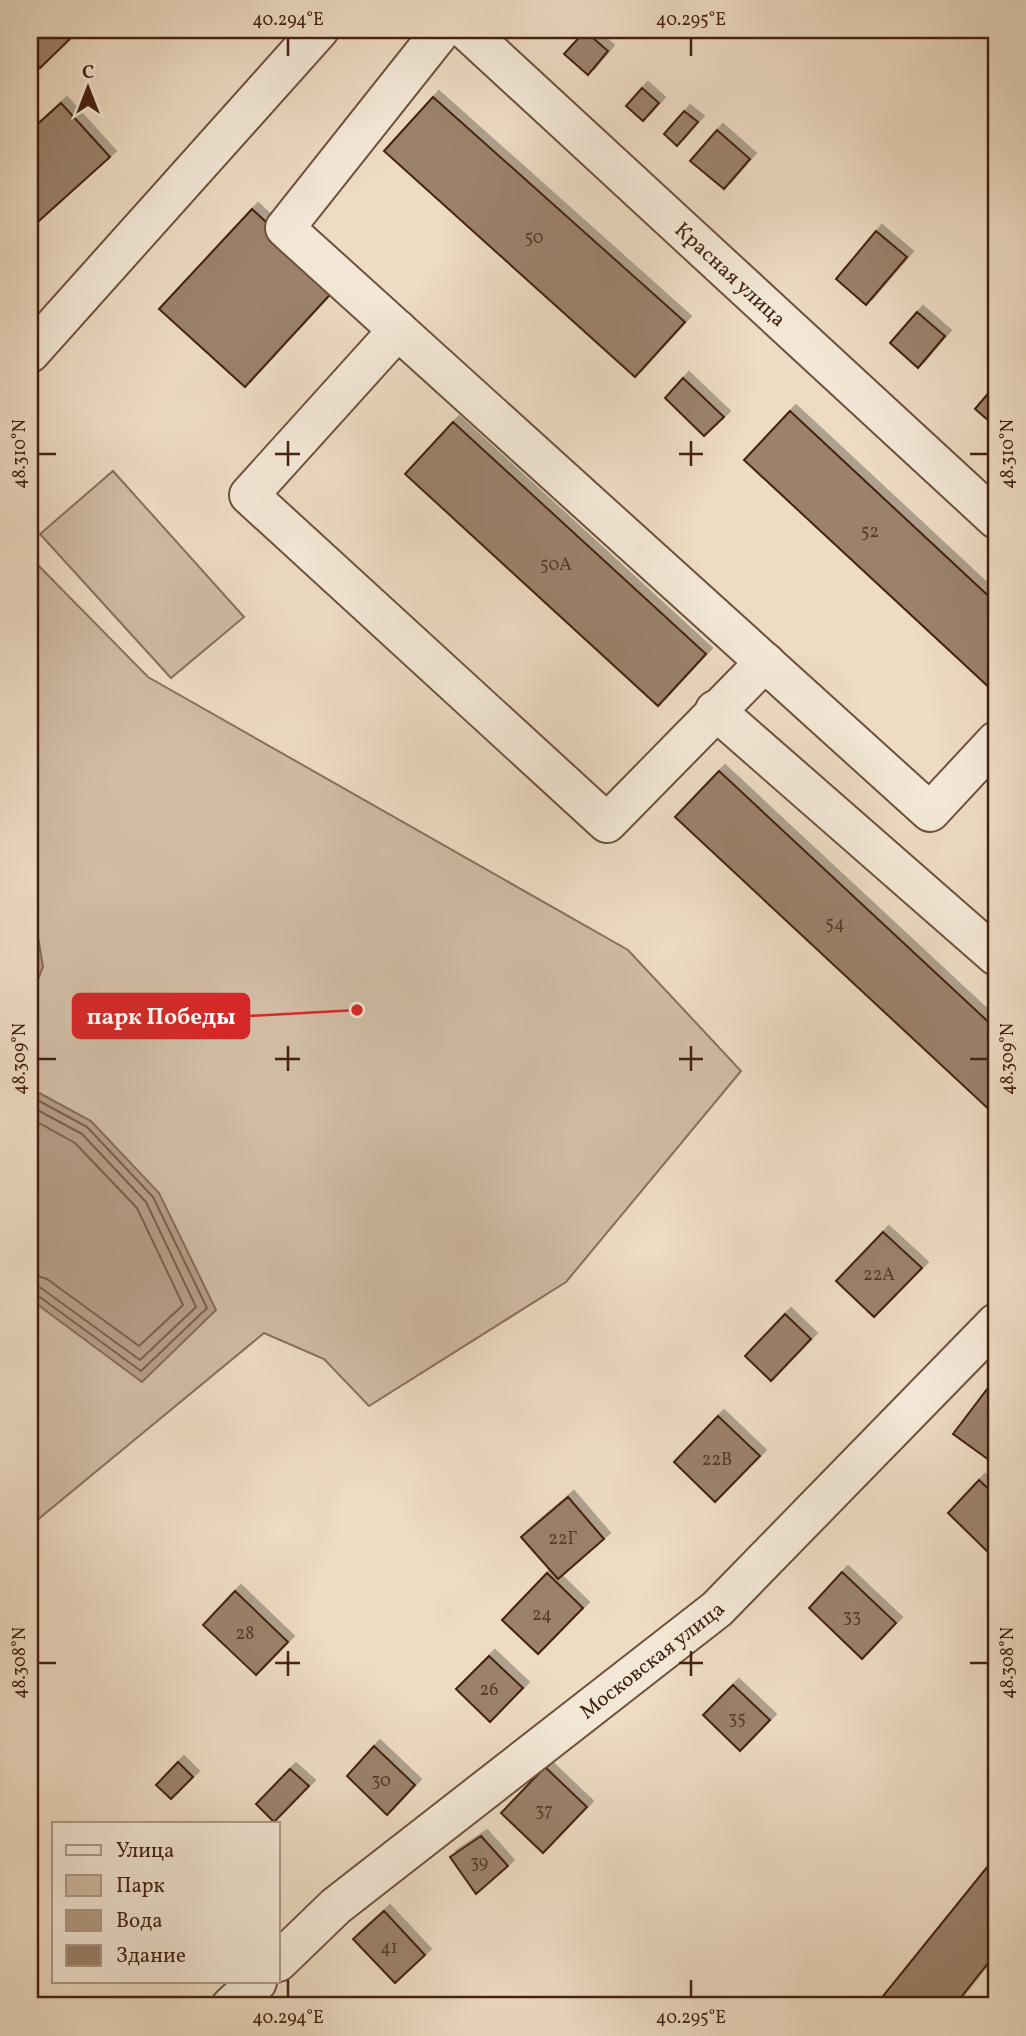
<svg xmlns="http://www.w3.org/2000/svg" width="1026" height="2036" font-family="Vollkorn,serif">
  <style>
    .green { fill: #d0bca4; stroke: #8a6f5a; stroke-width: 2 }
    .water { fill: #b49c85; stroke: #876b56; stroke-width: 2 }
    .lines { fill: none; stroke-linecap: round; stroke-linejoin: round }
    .shore { stroke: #7c5f4a; stroke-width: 2 }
    .building { fill: #9c826c; stroke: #44220f; stroke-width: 2; filter: url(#shadow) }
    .minor-casing { stroke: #6e503c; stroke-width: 42 }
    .minor { stroke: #f3e8d7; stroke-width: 38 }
    .ticks { fill: none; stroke: #44220f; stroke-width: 2.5 }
    .labels { text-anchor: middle; stroke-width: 5; stroke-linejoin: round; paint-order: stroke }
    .number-label { font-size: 18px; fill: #5a3a26 }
    .street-label { font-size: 21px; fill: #44220f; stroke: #f3e8d7 }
    .leader { fill: none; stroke: #d62828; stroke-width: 2.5 }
    .callout-dot { fill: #d62828; stroke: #f3e8d7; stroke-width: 2.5 }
    .callout { fill: #d62828; stroke: #d62828; stroke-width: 2.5 }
    .callout-label { font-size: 23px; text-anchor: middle; font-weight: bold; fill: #fff }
    .neatline { fill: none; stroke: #44220f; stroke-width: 2.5 }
    .ticks-label { font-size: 18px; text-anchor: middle; fill: #44220f }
  </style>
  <defs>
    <filter id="shadow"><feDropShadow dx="6" dy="-6" stdDeviation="0" flood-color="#0004"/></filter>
  </defs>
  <rect width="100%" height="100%" fill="#eddbc2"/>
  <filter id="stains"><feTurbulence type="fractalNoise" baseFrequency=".00286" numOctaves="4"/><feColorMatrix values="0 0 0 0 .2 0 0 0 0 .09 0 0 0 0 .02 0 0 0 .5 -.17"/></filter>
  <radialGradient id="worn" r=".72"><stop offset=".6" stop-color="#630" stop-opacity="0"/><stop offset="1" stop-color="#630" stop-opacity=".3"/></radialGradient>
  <path class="green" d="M 113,471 L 244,617 L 171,678 L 40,534 Z
    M 30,557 L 148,677 L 628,950 L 741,1071 L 566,1282 L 369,1406 L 324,1359 L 264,1333 L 30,1526 Z"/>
  <path class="water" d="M 30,914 L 35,919 L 43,967 L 30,999 Z
    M 30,1088 L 91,1121 L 159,1193 L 216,1310 L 142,1382 L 30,1299 Z"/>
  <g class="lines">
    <path class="shore" d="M 30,1096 L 87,1127 L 153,1197 L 207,1308 L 141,1371 L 37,1295 L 30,1294
      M 30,1106 L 82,1134 L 146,1202 L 196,1307 L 140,1360 L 41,1288 L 30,1285
      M 30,1118 L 75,1143 L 137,1208 L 183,1305 L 139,1346 L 47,1279 L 30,1274"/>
  </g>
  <path class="building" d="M 30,30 L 79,30 L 40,68 L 30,58 Z
    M 585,31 L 608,51 L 588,75 L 564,54 Z
    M 642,88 L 659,103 L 643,121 L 626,106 Z
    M 433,97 L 685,322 L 635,377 L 384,151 Z
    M 61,103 L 110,157 L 30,229 L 30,131 Z
    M 684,111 L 698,122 L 677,146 L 664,134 Z
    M 717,130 L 750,159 L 724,189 L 690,161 Z
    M 252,209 L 337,287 L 245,387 L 159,309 Z
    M 876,231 L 907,257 L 866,305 L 836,279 Z
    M 917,312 L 945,336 L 918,368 L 890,343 Z
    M 683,378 L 724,417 L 704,436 L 665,398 Z
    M 996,384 L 996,427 L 975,409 Z
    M 790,411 L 996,603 L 996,688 L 993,691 L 744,460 Z
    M 453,422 L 706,654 L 658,706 L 405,474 Z
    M 719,771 L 996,1029 L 996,1116 L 675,817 Z
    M 883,1232 L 922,1268 L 874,1317 L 836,1281 Z
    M 785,1314 L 811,1339 L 771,1381 L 745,1356 Z
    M 991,1384 L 996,1388 L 996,1465 L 953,1434 Z
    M 718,1416 L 760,1456 L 715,1502 L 674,1462 Z
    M 979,1480 L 996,1496 L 996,1549 L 991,1555 L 948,1513 Z
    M 568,1497 L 604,1539 L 558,1579 L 521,1537 Z
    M 842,1572 L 896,1623 L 862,1659 L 809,1608 Z
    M 547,1573 L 583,1608 L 538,1654 L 502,1620 Z
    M 235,1591 L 288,1642 L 256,1675 L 203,1625 Z
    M 489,1656 L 523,1688 L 490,1722 L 456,1689 Z
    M 733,1685 L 770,1720 L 740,1751 L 703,1715 Z
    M 374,1746 L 415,1785 L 387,1815 L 347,1776 Z
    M 178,1762 L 193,1777 L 171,1799 L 156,1785 Z
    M 545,1767 L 587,1807 L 543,1853 L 501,1813 Z
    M 290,1769 L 309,1786 L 274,1822 L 256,1804 Z
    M 481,1836 L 508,1866 L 476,1894 L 450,1857 Z
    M 996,1856 L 996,1953 L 954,2006 L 875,2006 Z
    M 384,1911 L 425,1955 L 395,1983 L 353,1939 Z"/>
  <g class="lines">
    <defs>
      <g id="minor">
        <path d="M 442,30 L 285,228 L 930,812 L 996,741"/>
        <path id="s1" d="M 466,30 L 996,519"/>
        <path d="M 398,330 L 249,495 L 607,823 L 765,662"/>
        <path d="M 30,353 L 319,30"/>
        <path d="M 715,710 L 996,956"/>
        <path id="s2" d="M 278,1962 L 336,1906 L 717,1609 L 996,1323"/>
        <path d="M 231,2006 L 257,1982"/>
      </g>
    </defs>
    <use href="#minor" class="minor-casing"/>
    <use href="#minor" class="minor"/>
  </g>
  <path class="ticks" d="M 288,38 L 288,56M 691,38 L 691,56M 288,441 L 288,466M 691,441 L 691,466M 38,454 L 56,454M 275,454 L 300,454M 679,454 L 703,454M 970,454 L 988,454M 288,1046 L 288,1071M 691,1046 L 691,1071M 38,1059 L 56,1059M 275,1059 L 300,1059M 679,1059 L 703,1059M 970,1059 L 988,1059M 288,1651 L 288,1676M 691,1651 L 691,1676M 38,1663 L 56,1663M 275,1663 L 300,1663M 679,1663 L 703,1663M 970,1663 L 988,1663M 288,1980 L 288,1997M 691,1980 L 691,1997"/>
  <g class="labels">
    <g class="number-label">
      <text x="534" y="243">50</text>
      <text x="870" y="537">52</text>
      <text x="556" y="570">50А</text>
      <text x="835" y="929">54</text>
      <text x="879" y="1280">22А</text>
      <text x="717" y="1465">22В</text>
      <text x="563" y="1544">22Г</text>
      <text x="542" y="1620">24</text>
      <text x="852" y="1622">33</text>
      <text x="245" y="1639">28</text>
      <text x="489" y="1695">26</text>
      <text x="737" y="1724">35</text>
      <text x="381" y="1786">30</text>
      <text x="544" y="1816">37</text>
      <text x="479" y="1868">39</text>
      <text x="389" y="1953">41</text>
    </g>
    <g class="street-label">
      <text dy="7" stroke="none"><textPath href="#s1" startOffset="360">Красная улица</textPath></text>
      <text dy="7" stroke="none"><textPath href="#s2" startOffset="481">Московская улица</textPath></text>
    </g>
  </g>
  <path class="leader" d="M357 1010L249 1016"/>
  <circle class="callout-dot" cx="357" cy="1010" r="7"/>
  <rect class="callout" x="73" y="994" width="176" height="44" rx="7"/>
  <g class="callout-label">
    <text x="161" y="1024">парк Победы</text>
  </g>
  <rect width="1026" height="2036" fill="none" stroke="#eddbc2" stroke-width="77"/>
  <rect x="52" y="1822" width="228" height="161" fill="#f3e8d7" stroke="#ad9987" stroke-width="2"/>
  <rect x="66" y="1845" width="35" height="10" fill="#f3e8d7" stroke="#ad9987" stroke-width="2"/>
  <text x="116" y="1857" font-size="21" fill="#44220f">Улица</text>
  <rect x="66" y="1875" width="35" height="21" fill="#d0bca4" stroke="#ad9987" stroke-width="2"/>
  <text x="116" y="1892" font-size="21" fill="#44220f">Парк</text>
  <rect x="66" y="1910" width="35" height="21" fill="#b49c85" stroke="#ad9987" stroke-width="2"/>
  <text x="116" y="1927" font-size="21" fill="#44220f">Вода</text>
  <rect x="66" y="1945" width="35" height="21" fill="#9c826c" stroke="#ad9987" stroke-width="2"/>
  <text x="116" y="1962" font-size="21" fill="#44220f">Здание</text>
  <g transform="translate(88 88)" stroke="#f3e8d7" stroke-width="5" paint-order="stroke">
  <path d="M0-5L12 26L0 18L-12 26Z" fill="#44220f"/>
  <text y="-10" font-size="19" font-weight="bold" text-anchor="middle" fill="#44220f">С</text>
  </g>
  <rect x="38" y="38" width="950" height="1959" class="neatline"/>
  <g class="ticks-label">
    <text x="288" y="25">40.294°E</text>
    <text x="691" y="25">40.295°E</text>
    <text transform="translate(19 454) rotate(-90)" y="6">48.310°N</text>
    <text transform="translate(1007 454) rotate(-90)" y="6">48.310°N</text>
    <text transform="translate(19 1059) rotate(-90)" y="6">48.309°N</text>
    <text transform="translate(1007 1059) rotate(-90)" y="6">48.309°N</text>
    <text transform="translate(19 1663) rotate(-90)" y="6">48.308°N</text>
    <text transform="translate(1007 1663) rotate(-90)" y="6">48.308°N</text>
    <text x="288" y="2023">40.294°E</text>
    <text x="691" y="2023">40.295°E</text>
  </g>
  <rect width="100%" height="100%" filter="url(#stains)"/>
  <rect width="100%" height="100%" fill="url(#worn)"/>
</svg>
